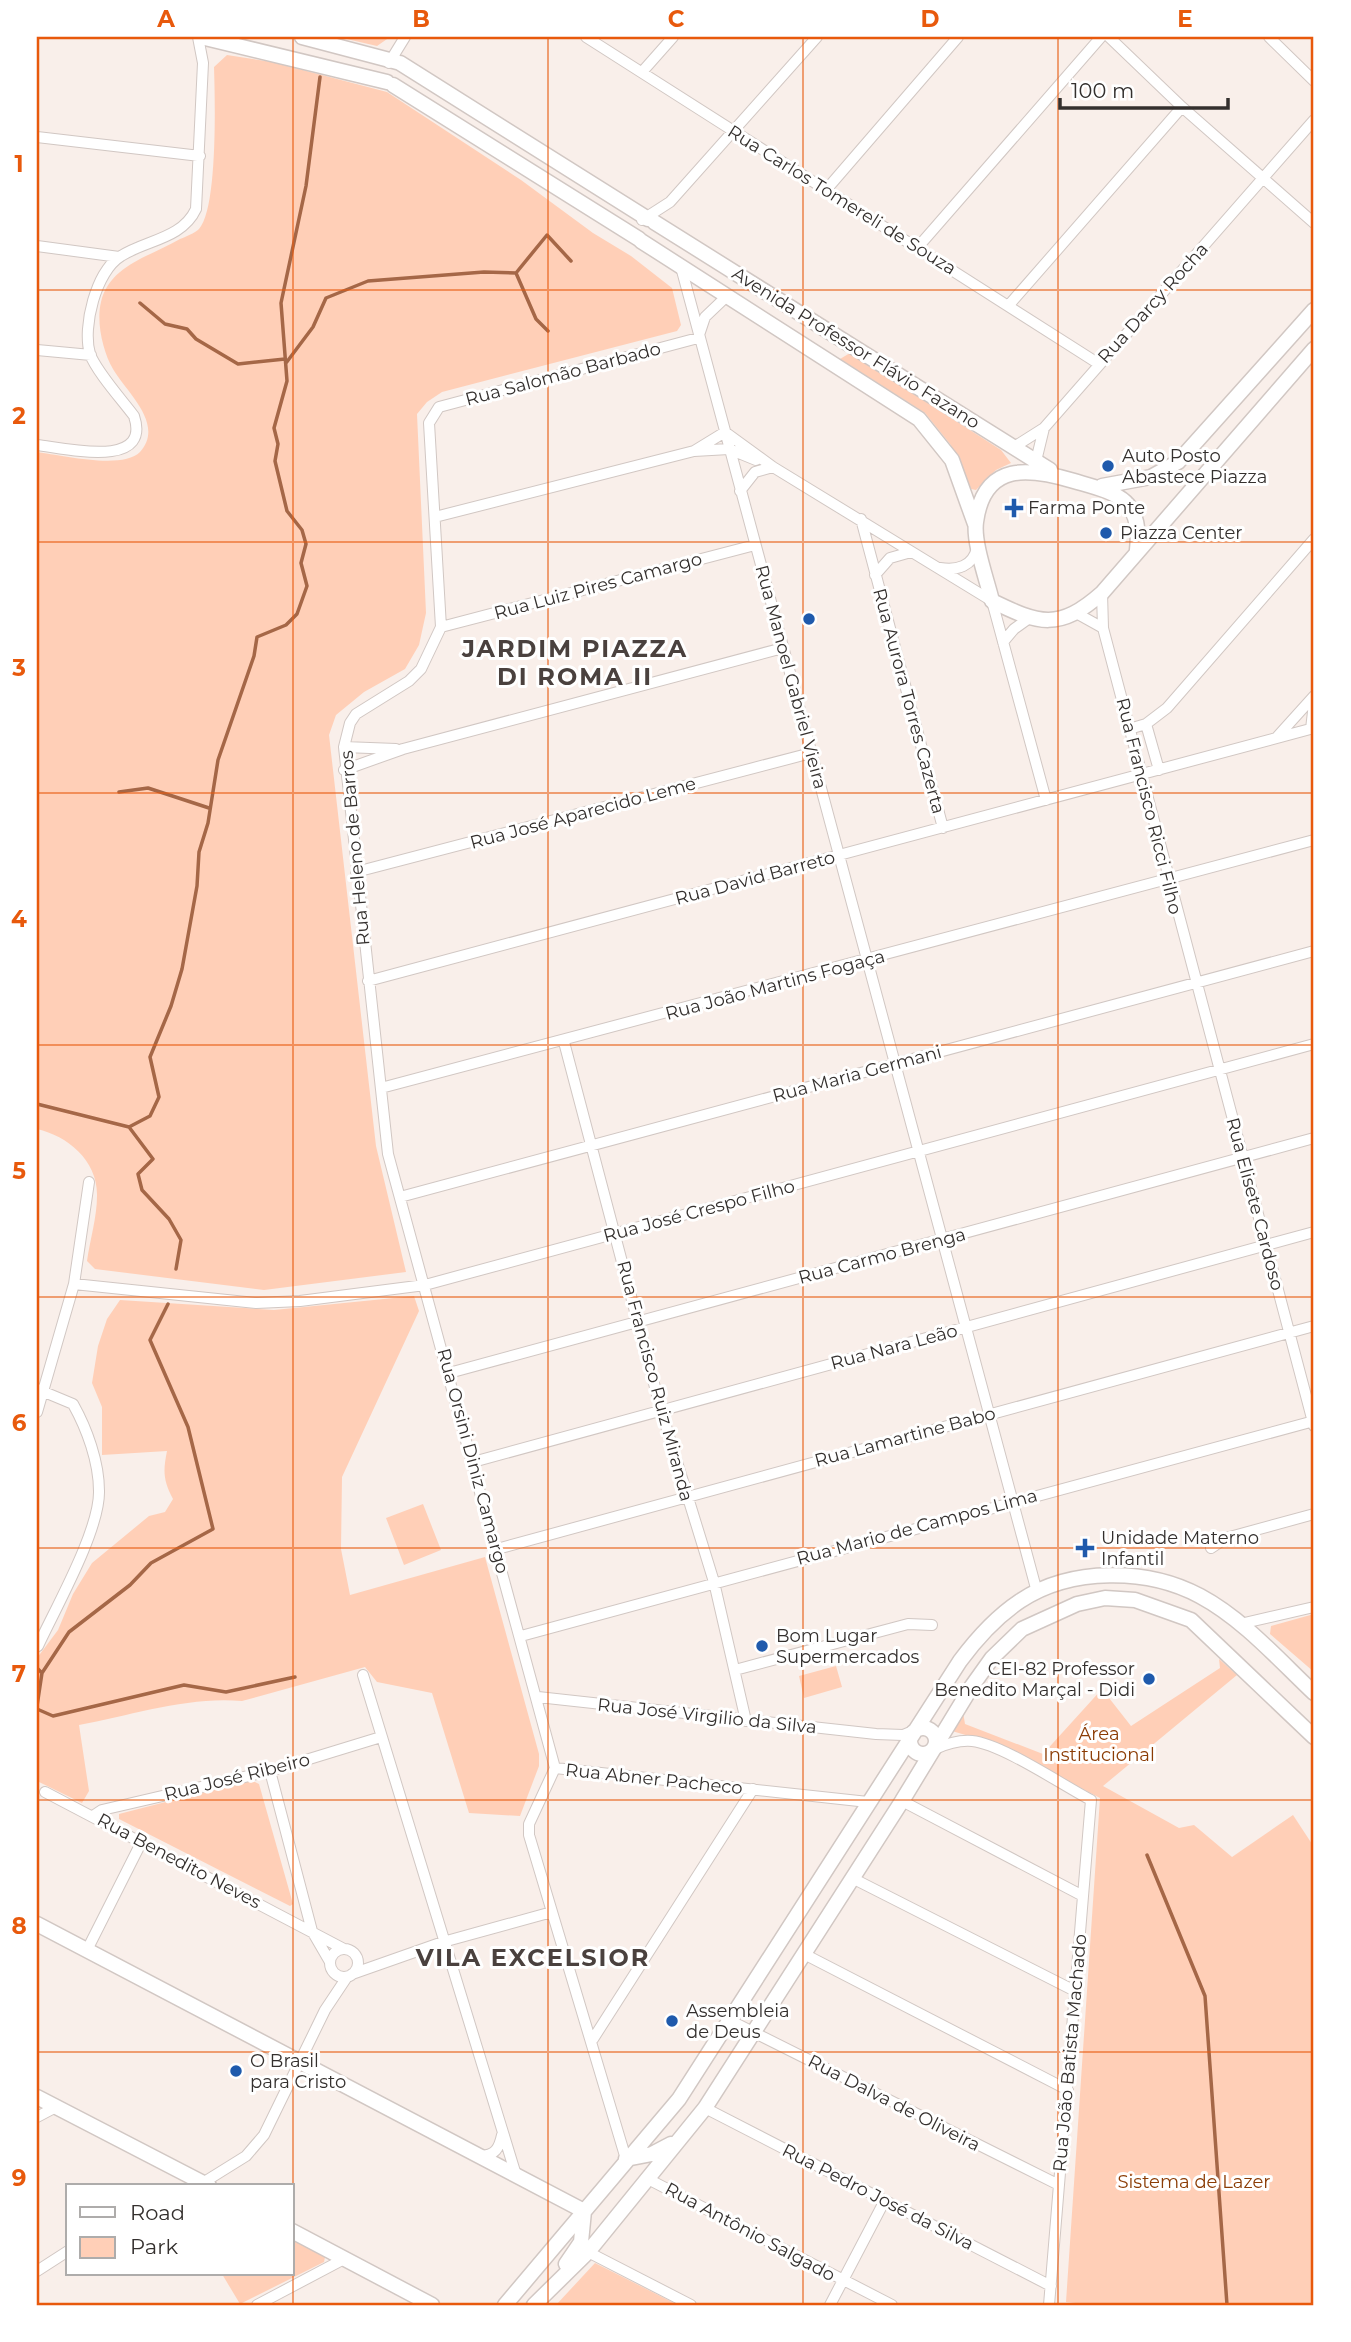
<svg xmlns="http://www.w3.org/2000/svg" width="1351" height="2342" font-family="Montserrat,'Noto Sans KR',sans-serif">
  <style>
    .green { fill: #ffcfb7 }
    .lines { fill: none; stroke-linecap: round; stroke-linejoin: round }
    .stream { stroke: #a56747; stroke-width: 3.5 }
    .street-casing { stroke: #d1c7c3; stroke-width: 12 }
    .secondary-casing { stroke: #d1c7c3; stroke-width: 17 }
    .street { stroke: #fff; stroke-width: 10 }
    .secondary { stroke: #fff; stroke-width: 14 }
    .grid { fill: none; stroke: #e8590c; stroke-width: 2; stroke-opacity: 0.55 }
    .poi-dot { fill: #1f5aac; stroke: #fff; stroke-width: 2.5 }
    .labels { text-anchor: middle; stroke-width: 6; stroke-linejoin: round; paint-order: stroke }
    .street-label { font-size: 18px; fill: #34302e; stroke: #fff }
    .poi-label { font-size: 18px; fill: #34302e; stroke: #fff; text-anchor: start }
    .park-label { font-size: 18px; fill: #8b3c05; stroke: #fff }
    .district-label { font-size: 24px; font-weight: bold; letter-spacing: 2px; fill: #4a413e; stroke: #fff }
    .neatline { fill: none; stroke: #e8590c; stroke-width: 2.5 }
    .grid-label { font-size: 23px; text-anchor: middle; font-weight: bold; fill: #e8590c }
  </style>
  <rect width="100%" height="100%" fill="#f9efea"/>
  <path class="green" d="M 338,37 L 390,37 L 377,46 Z
    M 227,55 L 272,62 L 387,92 L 521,180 L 593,233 L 631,256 L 672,288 L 681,325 L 677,331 L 442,392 L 427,402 L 417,414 L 426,613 L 419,645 L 405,669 L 364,692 L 336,715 L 329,735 L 376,1146 L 406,1272 L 264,1290 L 95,1269 L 87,1261 C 90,1240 97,1217 97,1196 C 98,1161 68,1136 37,1129 L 37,452 C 60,455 123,470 140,452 C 165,424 127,393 113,369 C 103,352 96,322 101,302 C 110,265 149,257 180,239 C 185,237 195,233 199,229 C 218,209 215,98 214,67 Z
    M 850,353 L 1001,450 L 1011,463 L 996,470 L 976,490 L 971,489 L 950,444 L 925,413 L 840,359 Z
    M 414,1296 L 419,1311 L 342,1477 L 341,1549 L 350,1595 L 485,1557 L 539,1754 L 539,1766 L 520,1816 L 469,1813 L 432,1693 L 377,1682 L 365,1667 L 242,1701 C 189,1696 132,1715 79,1725 L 89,1791 L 82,1803 L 37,1781 L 37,1658 L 58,1630 L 73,1594 L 92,1563 L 149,1516 L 165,1512 L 173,1499 C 163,1480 163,1471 167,1451 L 102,1455 L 102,1407 L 92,1383 L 98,1346 L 107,1319 L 120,1300 L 274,1310 Z
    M 423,1504 L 441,1550 L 404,1565 L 386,1518 Z
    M 1314,1614 L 1314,1672 L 1270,1634 L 1271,1626 Z
    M 1219,1659 L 1237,1675 L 1103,1786 L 1179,1828 L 1194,1825 L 1232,1857 L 1293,1815 L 1314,1847 L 1314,2305 L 1094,2305 L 1066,2302 L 1100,1798 L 996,1744 L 952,1731 L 963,1712 L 965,1724 L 1043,1754 L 1102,1689 L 1131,1726 L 1220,1668 Z
    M 836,1666 L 842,1687 L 804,1698 L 799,1676 Z
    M 251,1780 L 259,1784 L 293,1904 L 290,1906 L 119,1819 L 119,1814 Z
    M 292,2238 L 325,2257 L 324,2262 L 240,2304 L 222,2274 L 292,2274 Z
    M 595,2263 L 678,2305 L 556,2305 Z"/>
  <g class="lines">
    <path class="stream" d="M 516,273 L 547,235 L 571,261
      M 140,303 L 165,324 L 187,329 L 196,339 L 238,364 L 285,359
      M 286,363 L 313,327 L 326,298 L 368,281 L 484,272 L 516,273 L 536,319 L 548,331
      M 119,792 L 148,788 L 209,808
      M 37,1104 L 129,1127
      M 176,1269 L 181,1240 L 169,1219 L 142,1190 L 138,1174 L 153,1159 L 129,1127 L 150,1116 L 159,1097 L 150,1057 L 171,1006 L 182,969 L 197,886 L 199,852 L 208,823 L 218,760 L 254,656 L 257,637 L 286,625 L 297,614 L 307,586 L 301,563 L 306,544 L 302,530 L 287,511 L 275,461 L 278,444 L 274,428 L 287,381 L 281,303 L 306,186 L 320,77
      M 37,1668 L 42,1673
      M 37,1706 L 42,1673 L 69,1632 L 130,1585 L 151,1563 L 213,1529 L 188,1427 L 150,1340 L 168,1304
      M 37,1709 L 53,1716 L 184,1685 L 226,1692 L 295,1677
      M 1147,1855 L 1205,1996 L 1227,2305"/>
    <defs>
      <path id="street" d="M 586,37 L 1099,364
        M 1109,37 L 1182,107 L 1314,223
        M 1269,37 L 1314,81
        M 389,63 L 405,37
        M 642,72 L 673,37
        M 37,137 L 200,156
        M 826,190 L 958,37
        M 642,220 L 670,202 L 817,37
        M 37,246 L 119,257
        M 918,247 L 1101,37
        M 681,267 L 1037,1592
        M 1009,305 L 1182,107
        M 698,338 L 705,317 L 727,296
        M 37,350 L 91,355
        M 37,445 C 64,448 152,470 134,416 C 122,400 96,371 90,354 C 82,327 96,271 121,256 C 146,240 182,239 196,209 L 203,63 L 198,37
        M 1014,447 L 1044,428 L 1314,120
        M 694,451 L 725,432 L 773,467 L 992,601 L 1046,800
        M 1036,461 L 1044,428
        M 740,491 L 755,472 L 773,467
        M 435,517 L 694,451 L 729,449 L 756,460
        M 861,519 L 943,828
        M 940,568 C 957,571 973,566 977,548
        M 875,575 L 890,558 L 911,552
        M 1102,593 L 1103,628 L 1314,1426
        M 1076,613 L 1103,628
        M 441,627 L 755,545
        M 1003,642 L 1014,629 L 1028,619
        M 1146,724 L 1159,770
        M 1129,729 L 1146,724 L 1167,708 L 1314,539
        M 1311,729 L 1314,703
        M 1277,737 L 1314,696
        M 344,747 L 396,749
        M 344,770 L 403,749 L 783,648
        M 356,872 L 811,753
        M 368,981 L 1314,728
        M 564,1042 L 661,1410 L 714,1582 L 746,1721
        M 381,1088 L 1314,840
        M 400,1197 L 1314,951
        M 74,1284 L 256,1303 L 300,1301 L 425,1285 L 1314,1044
        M 449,1373 L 1314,1138
        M 37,1389 L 73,1404 C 87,1429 99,1462 99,1491 C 100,1530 55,1609 38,1646
        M 37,1412 L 74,1284 L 89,1182
        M 473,1462 L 1314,1232
        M 1211,1548 L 1226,1538 L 1314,1514
        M 497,1549 L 1314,1326
        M 1240,1624 L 1314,1607
        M 521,1636 L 1314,1421
        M 735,1670 L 908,1624 L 932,1625
        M 363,1675 L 516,2175
        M 538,1697 L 876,1734 L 903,1735 L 915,1730
        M 935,1749 C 946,1744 960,1740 972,1741 C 1002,1744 1062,1785 1091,1800 L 1049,2305
        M 555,1768 L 388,1154 L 344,747 L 350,723 L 356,714 L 409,681 L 421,669 L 441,627 L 429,423 L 439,407 L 698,338
        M 270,1771 L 312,1931 L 330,1962
        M 45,1792 L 344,1949
        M 902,1801 L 1083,1896
        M 93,1816 L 102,1810 L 270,1771 L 381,1737
        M 852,1878 L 1075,1991
        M330 1963a14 14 0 1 1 28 0a14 14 0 1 1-28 0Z
        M 87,1950 L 142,1841
        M 804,1954 L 1068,2090
        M 352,1974 L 443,1942 L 552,1912
        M 729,2020 L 1059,2185
        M 593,2039 L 753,1789
        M 705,2108 L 1051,2286
        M 37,2117 L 56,2107
        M 481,2156 C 495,2155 499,2149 502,2135
        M 626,2159 L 529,1835 L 529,1824 L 555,1768 L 868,1802
        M 646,2178 L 892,2305
        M 201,2184 L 246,2156 L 264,2135 L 325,2010 L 347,1977
        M 588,2252 L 691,2305
        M 37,2271 L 68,2251
        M 257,2305 L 344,2259
        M 830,2305 L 884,2202"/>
      <path id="secondary" d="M 302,37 L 397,62
        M 205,38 L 387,82
        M 400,63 L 648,219
        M 393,85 L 639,239
        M 654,222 L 1050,470
        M 641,241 L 919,419 L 952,460 L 975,524
        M 1102,486 L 1151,477 L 1178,462 L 1314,310
        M 1137,550 C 1143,497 1115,493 1074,481 C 1030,468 984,461 976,522 C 973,542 987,580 992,601 C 1039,624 1059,631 1102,593 L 1314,349
        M910 1741a13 13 0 1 1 26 0a13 13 0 1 1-26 0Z
        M 37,1924 L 584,2211
        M 37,2097 L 209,2186
        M 626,2159 L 652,2154 L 671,2144
        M 292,2231 L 432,2305
        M 566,2264 L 581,2242 L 584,2211
        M 505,2305 L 679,2099 L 960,1661 C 977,1638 996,1617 1020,1601 C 1071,1567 1148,1568 1200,1596 C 1243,1619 1279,1660 1314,1693
        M 534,2305 L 588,2252 L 705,2108 L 902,1801 L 972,1686 L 992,1658 L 1022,1629 L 1077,1604 L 1105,1598 L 1135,1600 L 1191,1620 L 1314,1737"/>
    </defs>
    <use href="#street" class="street-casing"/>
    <use href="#secondary" class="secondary-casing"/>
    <use href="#street" class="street"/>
    <use href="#secondary" class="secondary"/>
  </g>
  <path class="grid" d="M 293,37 L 293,2305M 548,37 L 548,2305M 803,37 L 803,2305M 1058,37 L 1058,2305M 37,290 L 1314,290M 37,542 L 1314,542M 37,793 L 1314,793M 37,1045 L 1314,1045M 37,1297 L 1314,1297M 37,1548 L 1314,1548M 37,1800 L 1314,1800M 37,2052 L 1314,2052"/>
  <g class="poi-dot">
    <circle cx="1108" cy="466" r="7"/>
    <path d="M1010.5 497.5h7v7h7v7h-7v7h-7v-7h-7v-7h7z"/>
    <circle cx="1106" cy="533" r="7"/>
    <circle cx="809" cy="619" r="7"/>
    <path d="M1081.5 1537.5h7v7h7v7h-7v7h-7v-7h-7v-7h7z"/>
    <circle cx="762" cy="1646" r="7"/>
    <circle cx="1149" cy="1679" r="7"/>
    <circle cx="672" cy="2021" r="7"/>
    <circle cx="236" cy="2071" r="7"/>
  </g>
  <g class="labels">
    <g class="street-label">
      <text transform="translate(842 200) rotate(32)" y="6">Rua Carlos Tomereli de Souza</text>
      <text transform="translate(1153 303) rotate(-48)" y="6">Rua Darcy Rocha</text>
      <text transform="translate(856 348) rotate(32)" y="6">Avenida Professor Flávio Fazano</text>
      <text transform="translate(563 374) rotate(-15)" y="6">Rua Salomão Barbado</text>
      <text transform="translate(598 586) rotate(-15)" y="6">Rua Luiz Pires Camargo</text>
      <text transform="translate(791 677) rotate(75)" y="6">Rua Manoel Gabriel Vieira</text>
      <text transform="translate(909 701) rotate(75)" y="6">Rua Aurora Torres Cazerta</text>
      <text transform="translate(1149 806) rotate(76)" y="6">Rua Francisco Ricci Filho</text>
      <text transform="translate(583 813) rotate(-15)" y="6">Rua José Aparecido Leme</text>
      <text transform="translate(355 848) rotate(-95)" y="6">Rua Heleno de Barros</text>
      <text transform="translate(755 878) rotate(-15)" y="6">Rua David Barreto</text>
      <text transform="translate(775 985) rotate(-15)" y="6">Rua João Martins Fogaça</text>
      <text transform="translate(857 1074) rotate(-15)" y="6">Rua Maria Germani</text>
      <text transform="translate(1255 1204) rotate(75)" y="6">Rua Elisete Cardoso</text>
      <text transform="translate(699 1211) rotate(-15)" y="6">Rua José Crespo Filho</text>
      <text transform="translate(882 1256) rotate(-15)" y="6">Rua Carmo Brenga</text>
      <text transform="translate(894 1347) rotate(-15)" y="6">Rua Nara Leão</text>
      <text transform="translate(655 1381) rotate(75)" y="6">Rua Francisco Ruiz Miranda</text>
      <text transform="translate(905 1437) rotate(-15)" y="6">Rua Lamartine Babo</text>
      <text transform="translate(473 1461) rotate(75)" y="6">Rua Orsini Diniz Camargo</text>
      <text transform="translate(917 1527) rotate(-15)" y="6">Rua Mario de Campos Lima</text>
      <text transform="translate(707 1716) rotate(6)" y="6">Rua José Virgilio da Silva</text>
      <text transform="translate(237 1777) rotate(-14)" y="6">Rua José Ribeiro</text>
      <text transform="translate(654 1779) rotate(6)" y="6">Rua Abner Pacheco</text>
      <text transform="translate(179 1861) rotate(28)" y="6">Rua Benedito Neves</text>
      <text transform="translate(1070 2053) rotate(-85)" y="6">Rua João Batista Machado</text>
      <text transform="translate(894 2103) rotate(27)" y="6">Rua Dalva de Oliveira</text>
      <text transform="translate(878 2197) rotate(27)" y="6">Rua Pedro José da Silva</text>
      <text transform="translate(750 2232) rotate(28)" y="6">Rua Antônio Salgado</text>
    </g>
    <g class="poi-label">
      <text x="1122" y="462">Auto Posto<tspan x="1122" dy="21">Abastece Piazza</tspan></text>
      <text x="1028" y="514">Farma Ponte</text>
      <text x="1120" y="539">Piazza Center</text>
      <text x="823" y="625">ㅤ</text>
      <text x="1101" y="1544">Unidade Materno<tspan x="1101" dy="21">Infantil</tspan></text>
      <text x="776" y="1642">Bom Lugar<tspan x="776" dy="21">Supermercados</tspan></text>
      <text x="1135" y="1675" text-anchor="end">CEI-82 Professor<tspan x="1135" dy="21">Benedito Marçal - Didi</tspan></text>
      <text x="686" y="2017">Assembleia<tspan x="686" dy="21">de Deus</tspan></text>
      <text x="250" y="2067">O Brasil<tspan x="250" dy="21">para Cristo</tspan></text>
    </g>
    <g class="park-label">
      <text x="1099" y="1740">Área<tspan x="1099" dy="21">Institucional</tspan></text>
      <text x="1194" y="2188">Sistema de Lazer</text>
    </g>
    <g class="district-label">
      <text x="575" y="657">JARDIM PIAZZA<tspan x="575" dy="28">DI ROMA II</tspan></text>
      <text x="533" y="1966">VILA EXCELSIOR</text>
    </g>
  </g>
  <rect width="1351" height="2342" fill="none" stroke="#ffffff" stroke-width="77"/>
  <rect x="66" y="2184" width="228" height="91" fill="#ffffff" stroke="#aeacab" stroke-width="2"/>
  <rect x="80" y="2207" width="35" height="10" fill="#ffffff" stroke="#aeacab" stroke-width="2"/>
  <text x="130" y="2220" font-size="21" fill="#34302e">Road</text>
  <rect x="80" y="2237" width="35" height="21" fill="#ffcfb7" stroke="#aeacab" stroke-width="2"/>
  <text x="130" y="2254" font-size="21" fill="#34302e">Park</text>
  <path d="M1060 98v10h168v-10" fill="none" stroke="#34302e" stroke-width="3.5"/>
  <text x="1071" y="98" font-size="21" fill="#34302e" stroke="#ffffff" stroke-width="5" paint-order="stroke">100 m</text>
  <rect x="38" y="38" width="1274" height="2266" class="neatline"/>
  <g class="grid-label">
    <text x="166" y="27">A</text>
    <text x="421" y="27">B</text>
    <text x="676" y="27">C</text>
    <text x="930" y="27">D</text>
    <text x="1185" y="27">E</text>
    <text x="19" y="172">1</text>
    <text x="19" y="424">2</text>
    <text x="19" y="676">3</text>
    <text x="19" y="927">4</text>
    <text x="19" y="1179">5</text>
    <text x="19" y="1431">6</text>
    <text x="19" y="1682">7</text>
    <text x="19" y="1934">8</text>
    <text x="19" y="2186">9</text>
  </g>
</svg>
